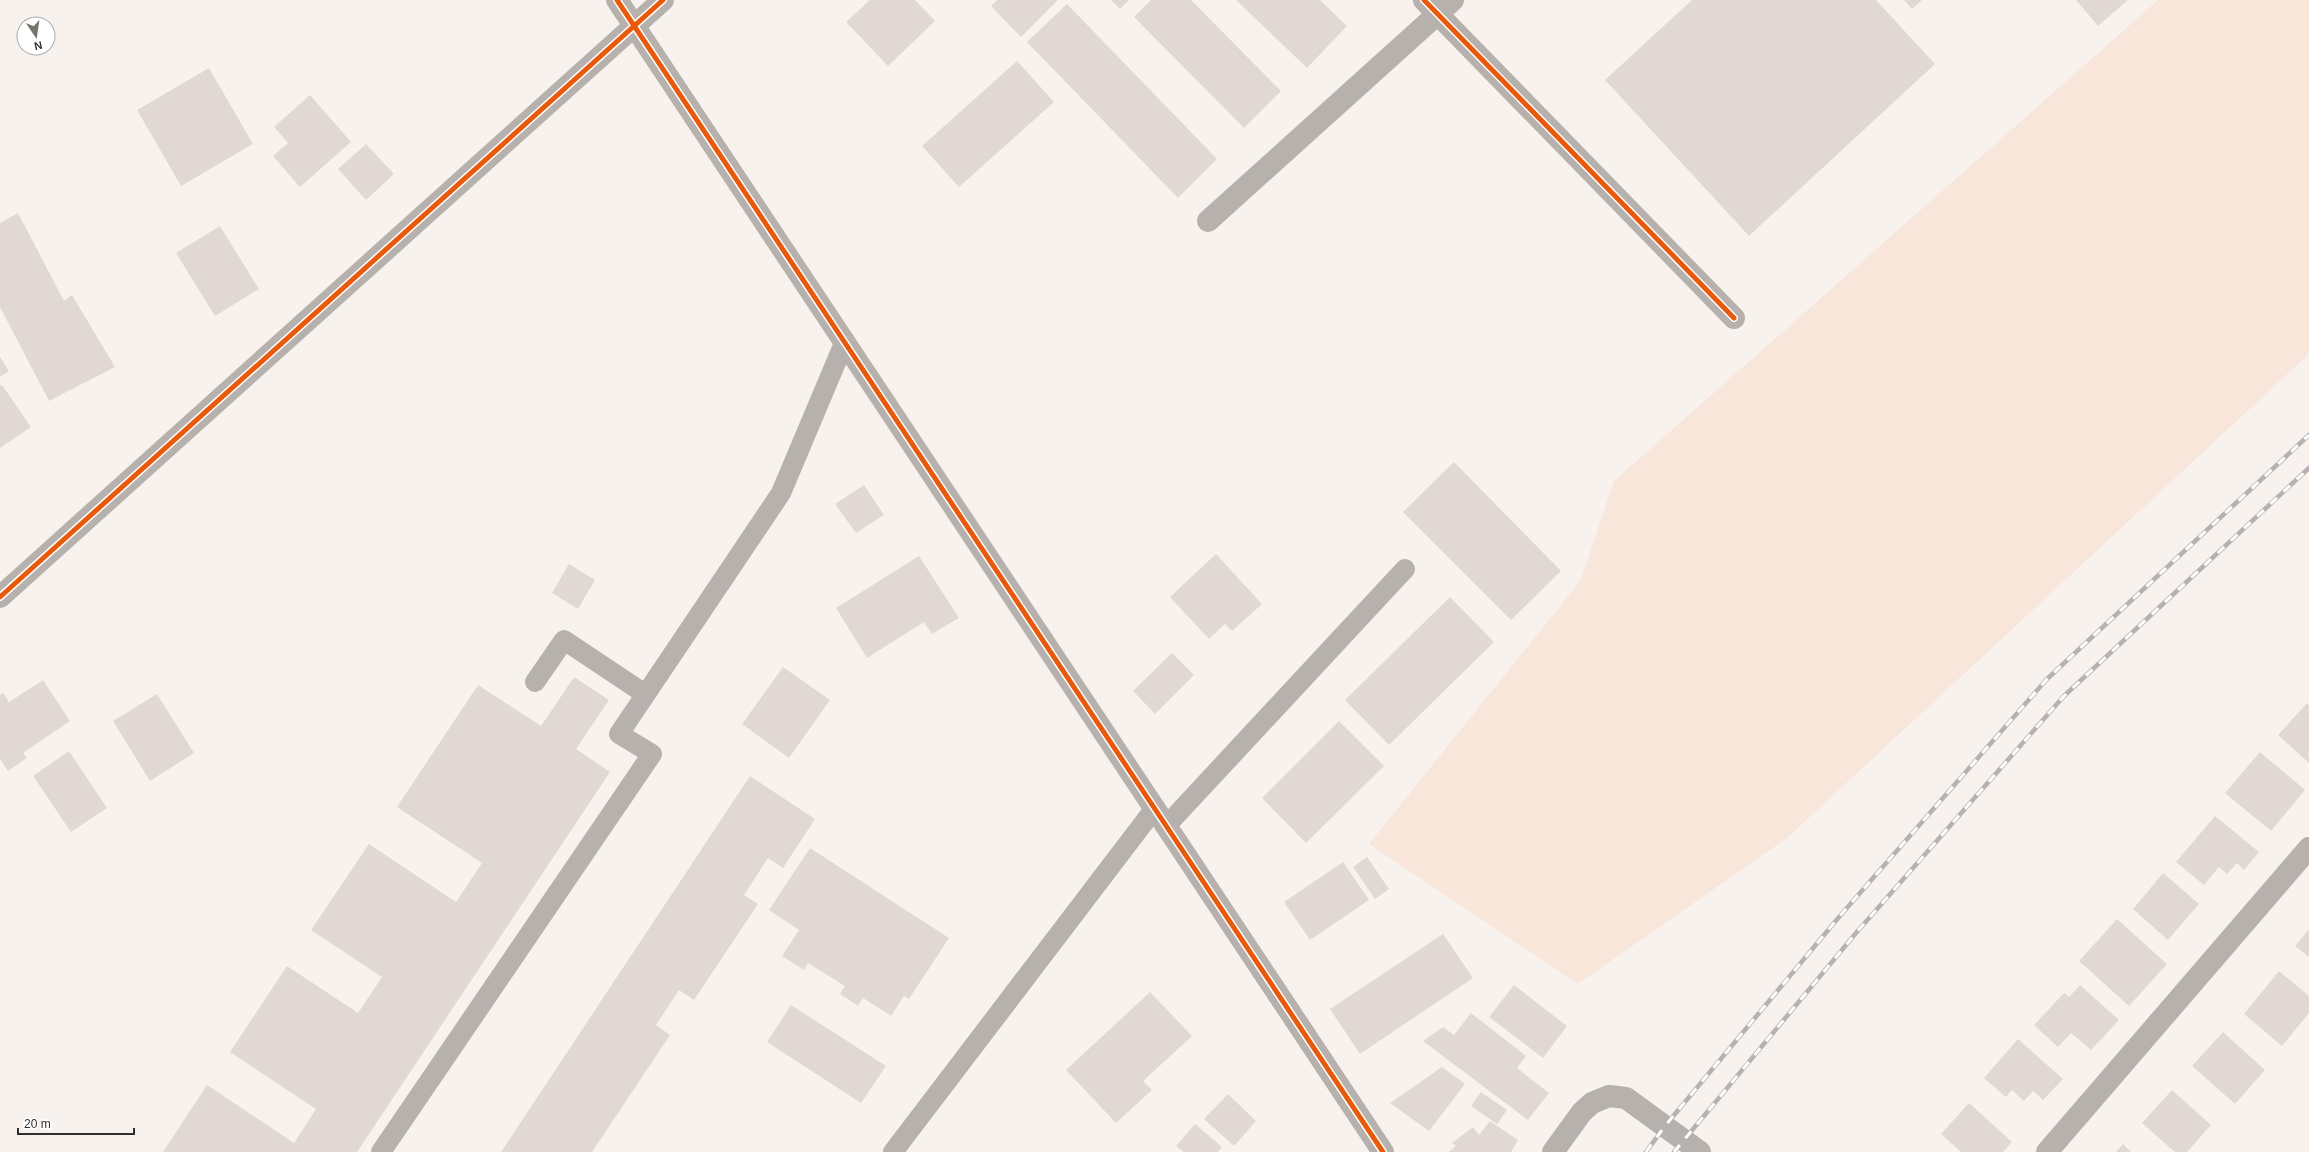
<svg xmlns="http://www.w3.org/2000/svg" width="2309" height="1152" font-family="Helvetica,sans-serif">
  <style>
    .green { fill: #f9e6db }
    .building { fill: #e1d8d5 }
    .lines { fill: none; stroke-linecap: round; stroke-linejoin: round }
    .service { stroke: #b6b1ad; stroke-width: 20 }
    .minor { stroke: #b6b1ad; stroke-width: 22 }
    .tertiary { stroke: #b6b1ad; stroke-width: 22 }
    .rail-casing { stroke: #b7b2b0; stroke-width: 4.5 }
    .rail { stroke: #fff; stroke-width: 3; stroke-dasharray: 9; stroke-linecap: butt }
    .cycleway-casing { stroke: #fff; stroke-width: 8 }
    .cycleway { stroke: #e8590c; stroke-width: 5 }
  </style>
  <rect width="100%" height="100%" fill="#f8f2ee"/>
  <path class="green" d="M 2158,0 L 2309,0 L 2309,354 L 1787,838 L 1578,984 L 1369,844 L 1581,580 L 1614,481 Z"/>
  <path class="building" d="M 870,0 L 915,0 L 935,21 L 888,66 L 846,22 Z
    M 997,0 L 1058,0 L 1021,37 L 991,6 Z
    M 1111,0 L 1129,0 L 1120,9 Z
    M 1151,0 L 1191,0 L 1281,91 L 1244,128 L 1134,17 Z
    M 1236,0 L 1320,0 L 1347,26 L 1307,68 Z
    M 1692,0 L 1876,0 L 1935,64 L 1749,236 L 1605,80 Z
    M 1904,0 L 1922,0 L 1912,9 Z
    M 2076,0 L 2128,0 L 2098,26 Z
    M 1067,4 L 1217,159 L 1178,198 L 1027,42 Z
    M 1017,61 L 1054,102 L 959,187 L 922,146 Z
    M 209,68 L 253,144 L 181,186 L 137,110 Z
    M 310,95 L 351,142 L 300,187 L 273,156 L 288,143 L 274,127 Z
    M 366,144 L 394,174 L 366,200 L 338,169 Z
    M 18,213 L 64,301 L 72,295 L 115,367 L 49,401 L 0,307 L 0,223 Z
    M 220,226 L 259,289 L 215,316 L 176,253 Z
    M 0,357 L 9,371 L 0,377 Z
    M 2,385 L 31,427 L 0,448 L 0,386 Z
    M 1454,462 L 1561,571 L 1511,620 L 1403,512 Z
    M 864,485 L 884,515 L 856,533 L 835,504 Z
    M 1216,554 L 1262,604 L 1232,631 L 1225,624 L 1209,639 L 1170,597 Z
    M 919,556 L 959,618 L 932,634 L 924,622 L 867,658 L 836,608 Z
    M 569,564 L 595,580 L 578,609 L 552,593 Z
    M 1450,597 L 1494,642 L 1389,745 L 1345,700 Z
    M 1172,653 L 1194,675 L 1155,714 L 1133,691 Z
    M 783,667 L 830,700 L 789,758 L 742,724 Z
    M 574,677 L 609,700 L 576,749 L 610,772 L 357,1152 L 163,1152 L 207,1085 L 294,1143 L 316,1109 L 230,1052 L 287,966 L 358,1013 L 382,977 L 311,930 L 369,844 L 456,902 L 482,863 L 397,807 L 478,685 L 541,726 Z
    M 43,680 L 70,721 L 23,753 L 27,758 L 8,771 L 0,759 L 0,695 L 3,693 L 9,702 Z
    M 157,694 L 194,753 L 150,781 L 113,721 Z
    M 2307,703 L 2309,705 L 2309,763 L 2278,735 Z
    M 1339,721 L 1384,766 L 1306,843 L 1262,798 Z
    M 69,751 L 107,808 L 71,832 L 33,776 Z
    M 2260,752 L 2305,790 L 2271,831 L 2225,793 Z
    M 750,776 L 815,819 L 783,868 L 768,858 L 744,895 L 758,904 L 694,1000 L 679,990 L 656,1025 L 670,1035 L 592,1152 L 501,1152 Z
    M 2215,816 L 2259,852 L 2244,870 L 2237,863 L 2227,874 L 2219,867 L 2204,885 L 2176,862 Z
    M 810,848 L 949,938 L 909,999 L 904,996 L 891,1016 L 863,998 L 858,1006 L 840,994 L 845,986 L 808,963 L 804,970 L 782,956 L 799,930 L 769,910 Z
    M 1367,857 L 1389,889 L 1375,899 L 1353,867 Z
    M 1343,862 L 1369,900 L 1310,940 L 1284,902 Z
    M 2163,873 L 2199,904 L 2168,940 L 2133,909 Z
    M 2117,919 L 2167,964 L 2129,1006 L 2079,961 Z
    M 2309,929 L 2309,957 L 2295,946 Z
    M 1443,934 L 1473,978 L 1360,1054 L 1330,1009 Z
    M 2279,971 L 2309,996 L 2309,1013 L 2282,1046 L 2244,1014 Z
    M 1514,985 L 1567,1026 L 1543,1058 L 1489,1017 Z
    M 2080,985 L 2119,1020 L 2091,1050 L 2071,1033 L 2058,1047 L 2034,1025 L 2064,993 L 2069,997 Z
    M 1150,992 L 1192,1036 L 1143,1081 L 1152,1090 L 1116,1123 L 1066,1070 Z
    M 791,1005 L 886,1066 L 861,1103 L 767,1042 Z
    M 1471,1013 L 1526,1056 L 1517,1068 L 1549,1093 L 1528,1120 L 1423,1041 L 1443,1027 L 1454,1035 Z
    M 2223,1032 L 2265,1070 L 2235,1104 L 2192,1066 Z
    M 2018,1039 L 2063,1079 L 2043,1100 L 2033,1091 L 2024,1101 L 2012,1090 L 2006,1097 L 1984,1078 Z
    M 1442,1067 L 1465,1084 L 1429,1131 L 1390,1103 Z
    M 2172,1090 L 2211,1125 L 2187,1152 L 2175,1152 L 2142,1123 Z
    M 1481,1092 L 1507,1110 L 1497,1124 L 1471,1106 Z
    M 1228,1094 L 1256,1121 L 1234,1146 L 1204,1119 Z
    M 1969,1103 L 2012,1142 L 2003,1152 L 1961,1152 L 1941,1134 Z
    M 1490,1121 L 1518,1140 L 1511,1152 L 1448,1152 L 1456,1146 L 1452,1143 L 1473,1127 L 1479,1135 Z
    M 1195,1124 L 1222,1147 L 1218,1152 L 1184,1152 L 1176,1146 Z
    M 2123,1144 L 2131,1152 L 2116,1152 Z"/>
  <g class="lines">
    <path class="service" d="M 535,682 L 564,640 L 645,694
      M 1167,825 L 1405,569
      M 381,1152 L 652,754 L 619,734 L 781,493 L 845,341
      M 893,1152 L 1155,808"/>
    <path class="minor" d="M 1424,0 L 1734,318
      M 1208,221 L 1453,0
      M 2047,1152 L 2309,848"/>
    <path class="tertiary" d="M 617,0 L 1383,1152
      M 0,597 L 663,0
      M 1553,1152 L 1582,1112 L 1592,1103 L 1609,1096 L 1626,1098 L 1700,1152"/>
    <defs>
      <path id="rail" d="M 1646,1152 L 1665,1126 L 1839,917 L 2047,679 L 2309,435
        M 1674,1152 L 1856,933 L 2064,696 L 2309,468"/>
    </defs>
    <use href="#rail" class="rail-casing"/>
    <use href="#rail" class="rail"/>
    <defs>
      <path id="cycleway" d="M 617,0 L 1383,1152
        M 1424,0 L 1734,318
        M 0,597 L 663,0"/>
    </defs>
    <use href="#cycleway" class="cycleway-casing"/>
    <use href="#cycleway" class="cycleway"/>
  </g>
  <g transform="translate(36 36) rotate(167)"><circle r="19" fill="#ffffff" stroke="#adabaa"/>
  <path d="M0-3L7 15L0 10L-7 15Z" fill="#77736f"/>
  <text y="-6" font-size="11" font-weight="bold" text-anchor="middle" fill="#322e2b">N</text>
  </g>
  <path d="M18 1128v6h116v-6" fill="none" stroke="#322e2b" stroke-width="2"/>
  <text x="24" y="1128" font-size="12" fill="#322e2b" stroke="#ffffff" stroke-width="3" paint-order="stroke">20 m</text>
</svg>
